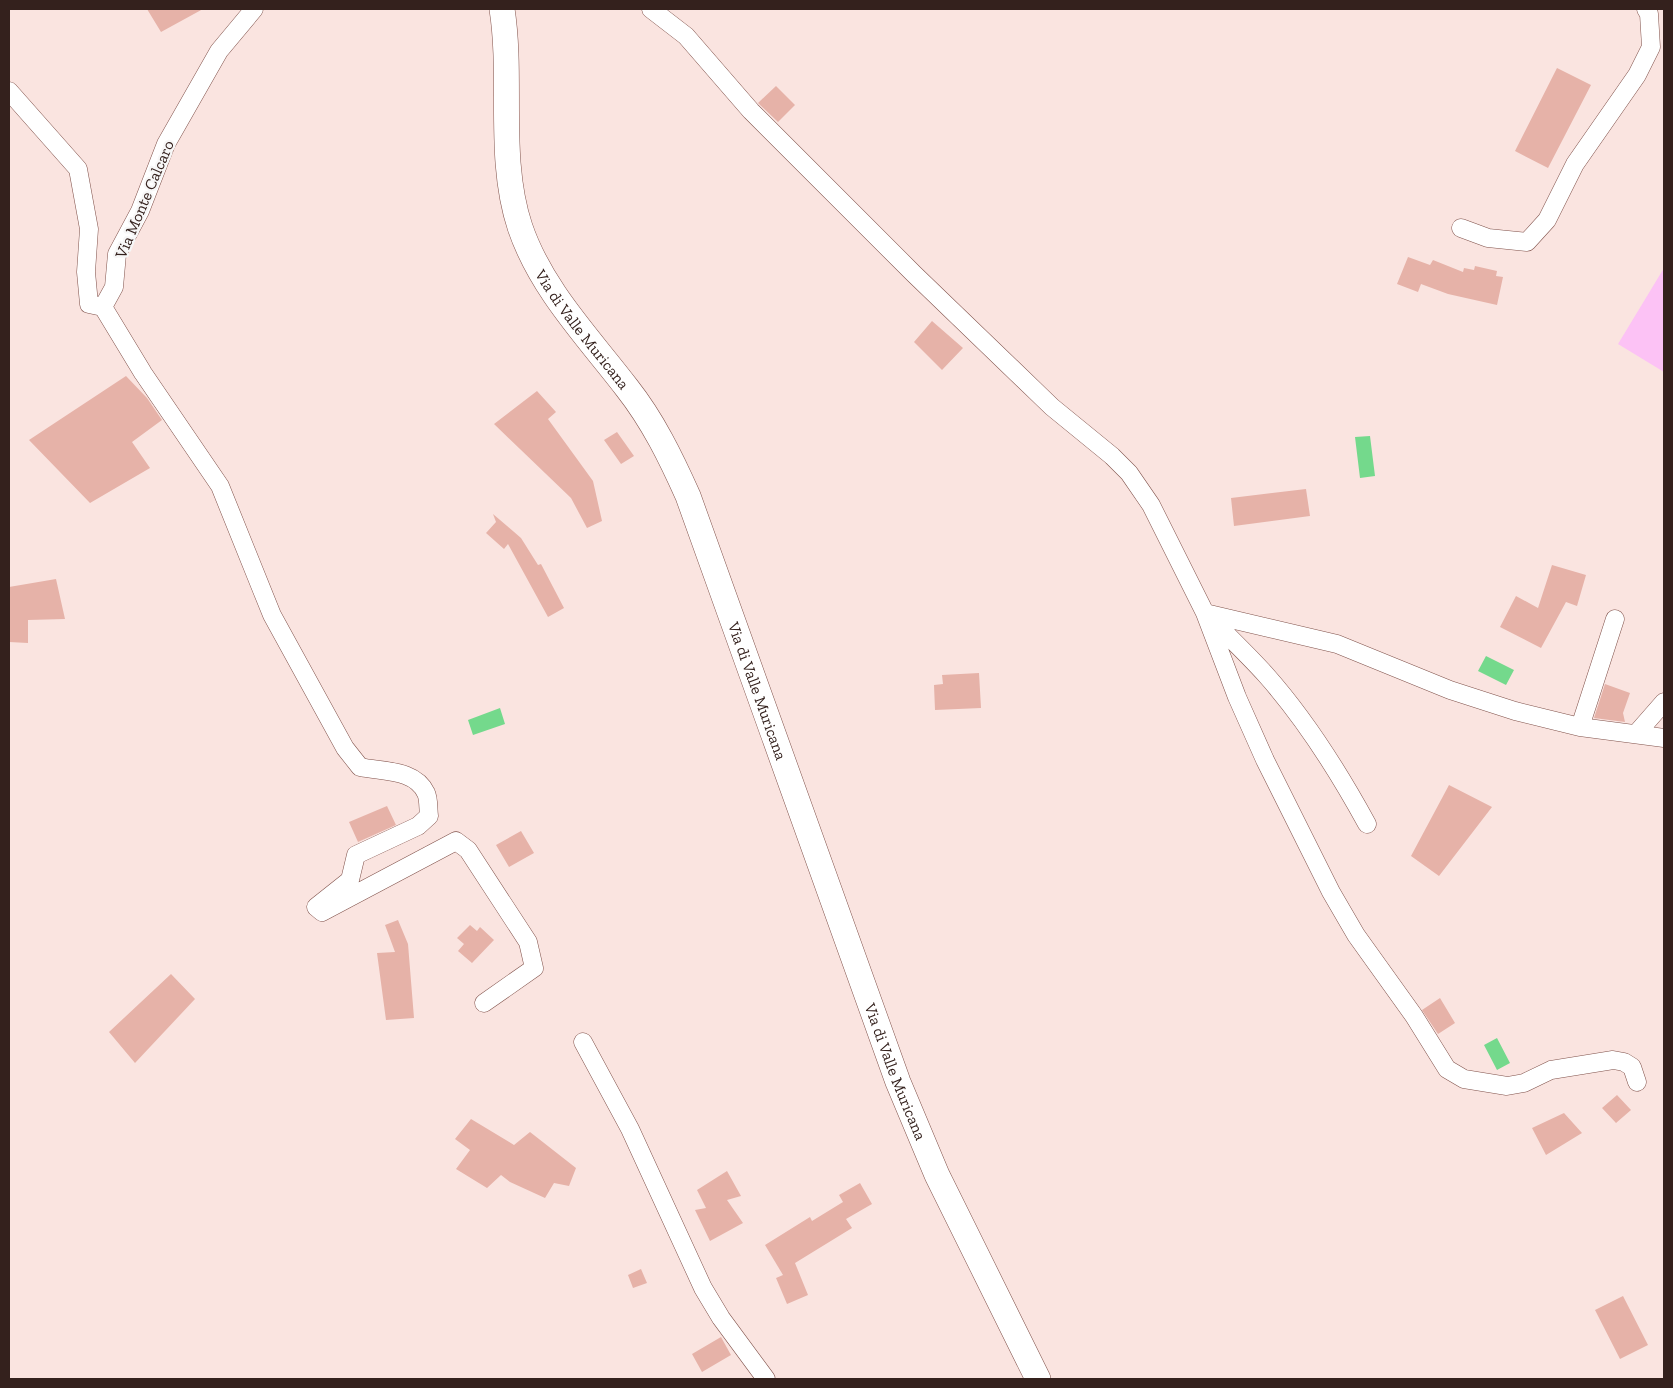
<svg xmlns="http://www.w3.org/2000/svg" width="1673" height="1388" font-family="'Zilla Slab',serif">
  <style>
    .green { fill: #fcc2f5 }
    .water { fill: #74d98c }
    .building { fill: #e6b2a8 }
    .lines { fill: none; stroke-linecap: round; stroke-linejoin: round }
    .street-casing { stroke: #80524b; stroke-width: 19 }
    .secondary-casing { stroke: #80524b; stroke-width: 26 }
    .street { stroke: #fff; stroke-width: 18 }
    .secondary { stroke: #fff; stroke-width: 25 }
    .labels { text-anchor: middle; stroke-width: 4.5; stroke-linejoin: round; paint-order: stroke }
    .street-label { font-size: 16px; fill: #34211d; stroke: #f7f7f7 }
  </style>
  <rect width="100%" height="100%" fill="#fae4e0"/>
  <path class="green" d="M 1664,268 L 1664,372 L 1618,344 Z"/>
  <path class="water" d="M 1370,436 L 1375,476 L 1360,478 L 1355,437 Z
    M 1486,656 L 1514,670 L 1506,685 L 1478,671 Z
    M 500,708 L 505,724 L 473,735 L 468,720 Z
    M 1497,1038 L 1510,1063 L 1497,1070 L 1484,1045 Z"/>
  <path class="building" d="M 147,9 L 203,9 L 161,32 Z
    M 1557,68 L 1591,85 L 1548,168 L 1515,151 Z
    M 776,86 L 795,105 L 778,122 L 758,103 Z
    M 1408,257 L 1430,265 L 1433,260 L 1463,272 L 1464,268 L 1474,270 L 1475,266 L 1497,271 L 1496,276 L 1503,277 L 1497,305 L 1448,294 L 1421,284 L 1418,292 L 1397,284 Z
    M 932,321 L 963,348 L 942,370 L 914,342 Z
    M 126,376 L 147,398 L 162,420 L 132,442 L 150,468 L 90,503 L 29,440 Z
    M 537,391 L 556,412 L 548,419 L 593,481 L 602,521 L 587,528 L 571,498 L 494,424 Z
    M 617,432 L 634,456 L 621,464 L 604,440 Z
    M 1306,489 L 1310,516 L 1234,526 L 1231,498 Z
    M 493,514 L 521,538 L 538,565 L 541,564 L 564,608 L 548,617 L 508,544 L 504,549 L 486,533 L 496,522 Z
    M 1552,565 L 1586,575 L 1577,606 L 1566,602 L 1541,648 L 1500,627 L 1516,596 L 1538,608 Z
    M 56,579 L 65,619 L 28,620 L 28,643 L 9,642 L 9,587 Z
    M 979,673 L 981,708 L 935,710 L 934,685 L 943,684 L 942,675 Z
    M 1605,684 L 1630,693 L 1623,713 L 1625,722 L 1594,718 Z
    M 1449,785 L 1492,807 L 1439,876 L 1411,856 Z
    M 387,806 L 396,825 L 358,842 L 349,822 Z
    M 521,831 L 534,853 L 509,867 L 496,845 Z
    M 398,920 L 408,944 L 414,1018 L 386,1020 L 377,953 L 395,952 L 385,925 Z
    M 470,925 L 477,931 L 480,927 L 494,940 L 472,963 L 458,951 L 464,944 L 457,938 Z
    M 171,974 L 195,999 L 135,1063 L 109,1032 Z
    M 1440,998 L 1455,1023 L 1438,1034 L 1422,1010 Z
    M 1617,1095 L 1631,1110 L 1616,1123 L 1602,1108 Z
    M 1564,1113 L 1582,1133 L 1546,1155 L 1532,1128 Z
    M 471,1119 L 514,1145 L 530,1132 L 576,1168 L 569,1186 L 554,1183 L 545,1198 L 510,1182 L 501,1175 L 487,1188 L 456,1169 L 470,1150 L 455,1139 Z
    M 727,1171 L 741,1196 L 727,1200 L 743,1223 L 710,1241 L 695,1210 L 706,1208 L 697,1190 Z
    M 860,1183 L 872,1204 L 846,1219 L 852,1228 L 795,1263 L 808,1295 L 787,1304 L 776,1278 L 783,1275 L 765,1245 L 810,1217 L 812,1221 L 843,1202 L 839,1195 Z
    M 641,1269 L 647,1283 L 633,1288 L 628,1275 Z
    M 1623,1296 L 1648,1345 L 1620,1359 L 1595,1310 Z
    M 721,1337 L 731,1355 L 702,1372 L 692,1354 Z"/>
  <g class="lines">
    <defs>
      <path id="street" d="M 651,9 L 686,36 L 751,111 L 914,274 L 1052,407 L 1112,456 L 1129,473 L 1151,505 L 1205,613 L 1337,644 L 1450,690 L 1515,711 L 1580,727 L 1664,738
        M 9,91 L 78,169 L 89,229 L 86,272 L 89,304 L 103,307 L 114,287 L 117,254 L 140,211 L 166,144 L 219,51 L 254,9
        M 1461,228 L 1488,238 L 1527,242 L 1547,220 L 1575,164 L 1637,75 L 1651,47 L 1649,14 L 1646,9
        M 103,307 L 143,373 L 220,486 L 272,615 L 345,748 L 360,767 C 383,772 415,769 426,793 C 429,799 428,809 429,816 L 418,826 L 356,855 L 350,880 L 316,907 L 322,912 L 456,841 L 468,850 L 528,942 L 534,968 L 484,1003
        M 1205,613 L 1237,697 L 1265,760 L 1331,892 L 1356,935 L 1414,1016 L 1447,1069 L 1464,1079 L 1507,1086 L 1524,1083 L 1551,1070 L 1613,1060 L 1624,1062 L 1632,1067 L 1637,1082
        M 1209,617 C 1228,636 1248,655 1266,675 C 1306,720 1338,771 1367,824
        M 1580,727 L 1615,619
        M 1636,734 L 1664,702
        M 583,1042 L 630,1129 L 703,1288 L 721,1318 L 766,1379"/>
      <g id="secondary">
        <path id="s1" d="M 502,9 C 513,80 497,158 520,227 C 541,289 588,337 627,388 C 653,421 671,458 688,496 L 898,1082 L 937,1175 L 1038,1379"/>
      </g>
    </defs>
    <use href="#street" class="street-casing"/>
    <use href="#secondary" class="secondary-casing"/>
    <use href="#street" class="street"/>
    <use href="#secondary" class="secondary"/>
  </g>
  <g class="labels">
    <g class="street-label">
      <text transform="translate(144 199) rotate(-67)" y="6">Via Monte Calcaro</text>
      <text dy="6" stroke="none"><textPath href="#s1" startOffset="340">Via di Valle Muricana</textPath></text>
      <text dy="6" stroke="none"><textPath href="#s1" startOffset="745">Via di Valle Muricana</textPath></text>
      <text dy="6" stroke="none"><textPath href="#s1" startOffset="1150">Via di Valle Muricana</textPath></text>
    </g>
  </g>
  <rect width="1673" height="1388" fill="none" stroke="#34211d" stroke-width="20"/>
</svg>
